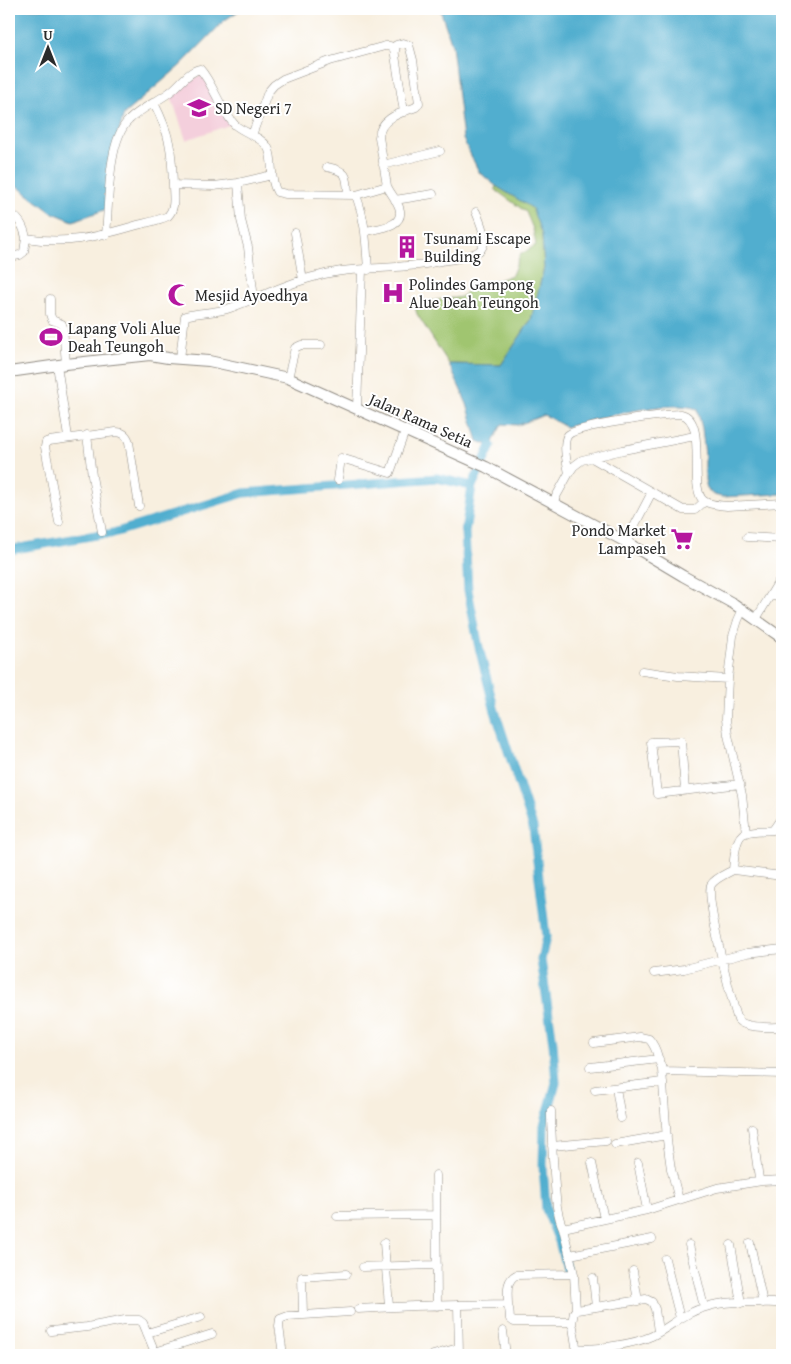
<svg xmlns="http://www.w3.org/2000/svg" width="791" height="1364" font-family="'Gentium Book Plus',serif">
  <style>
    .built { fill: #f4cfdc }
    .green { fill: #a0c56f; stroke: #66784d }
    .water { fill: #51aecf; stroke: #3e6c7d }
    .lines { fill: none; stroke-linecap: round; stroke-linejoin: round }
    .canal { stroke: #51aecf; stroke-width: 9 }
    .minor-casing { stroke: #928d85; stroke-width: 9 }
    .tertiary-casing { stroke: #928d85; stroke-width: 12 }
    .minor { stroke: #fff; stroke-width: 8 }
    .tertiary { stroke: #fff; stroke-width: 10 }
    .labels { text-anchor: middle; stroke-width: 4; stroke-linejoin: round; paint-order: stroke }
    .poi-label { font-size: 16px; fill: #2b2b2b; stroke: #fff; text-anchor: start }
    .street-label { font-size: 16px; fill: #2b2b2b; stroke: #fff }
  </style>
  <rect width="100%" height="100%" fill="#fff"/>
  <filter id="ink" filterUnits="userSpaceOnUse"><feTurbulence type="fractalNoise" baseFrequency=".02" numOctaves="2"/><feDisplacementMap in="SourceGraphic" scale="10" xChannelSelector="R" yChannelSelector="G"/><feConvolveMatrix kernelMatrix="1 2 1 2 8 2 1 2 1" color-interpolation-filters="sRGB"/></filter>
  <filter id="wash" filterUnits="userSpaceOnUse"><feTurbulence type="fractalNoise" baseFrequency=".0096" numOctaves="4" result="noise"/><feDisplacementMap in="SourceGraphic" scale="20" xChannelSelector="R" yChannelSelector="G"/><feGaussianBlur stdDeviation="1.12" result="paint"/><feColorMatrix in="noise" values="0 0 0 0 0 0 0 0 0 0 0 0 0 0 0 0 0 1.4 0 .05"/><feComposite in="paint" operator="in"/></filter>
  <g filter="url(#wash)">
    <rect width="100%" height="100%" fill="#f8efdf"/>
    <path class="built" d="M 203,73 L 232,124 L 186,140 L 170,93 Z"/>
    <path class="green" d="M 496,186 L 533,208 L 542,235 L 544,268 L 531,320 L 501,365 L 449,364 L 417,314 L 415,307 L 423,302 L 461,297 L 467,291 L 512,275 L 520,255 L 536,245 L 533,229 L 526,212 L 497,191 L 495,189 Z"/>
    <path class="water" d="M 9,9 L 323,9 L 240,10 L 225,20 L 181,65 L 124,114 L 110,164 L 107,209 L 73,221 L 51,212 L 9,180 Z
      M 440,9 L 782,9 L 782,494 L 722,497 L 714,495 L 707,489 L 705,480 L 705,455 L 702,428 L 697,409 C 670,398 595,419 566,427 L 544,415 L 518,425 L 502,424 L 491,446 L 478,441 L 467,404 L 449,364 L 501,365 L 531,320 L 544,268 L 542,235 L 532,208 L 496,186 L 479,172 L 463,139 L 452,45 Z"/>
    <g class="lines">
      <path class="canal" d="M 472,486 L 465,532 L 468,590 L 478,643 L 494,708 L 533,827 L 546,937 L 541,960 L 553,1043 L 556,1083 L 544,1126 L 543,1166 L 546,1209 L 559,1241 L 567,1272
        M 9,550 L 102,534 L 110,534 L 244,493 L 437,478 L 472,486 L 491,446"/>
    </g>
  </g>
  <g filter="url(#ink)">
    <g class="lines">
      <defs>
        <path id="minor" d="M 154,103 C 170,134 172,151 173,185
          M 252,135 L 268,92 L 274,85 L 283,79 L 330,61 L 385,46 L 390,46 L 394,49 L 404,112
          M 383,165 L 440,151
          M 327,167 C 348,171 347,176 348,195
          M 238,183 L 241,220 L 248,247 L 254,299
          M 356,195 L 387,186 L 379,137 C 380,118 401,113 416,107 L 419,103 L 413,60 L 409,45 L 403,43 L 396,45 L 395,51
          M 395,200 L 433,194
          M 9,213 C 20,218 24,227 26,238 C 67,245 96,237 134,226 C 145,223 157,221 168,216 C 176,208 173,196 173,185 L 214,186 L 238,183 L 272,175
          M 366,231 C 379,228 406,227 399,207 C 396,199 390,193 387,186
          M 295,233 L 303,280
          M 106,235 C 109,206 107,140 129,120 C 141,108 157,102 170,92 C 180,85 188,71 200,69 C 214,85 220,110 235,125 C 244,133 265,138 269,150 C 274,163 269,179 277,192 L 286,194 L 356,195 C 366,222 366,242 368,270
          M 9,257 L 20,255 L 24,252 L 26,238
          M 50,299 L 50,314 L 52,320 L 62,324 L 63,327 L 66,364
          M 180,359 L 184,324 L 185,316 C 200,312 216,313 230,308 C 259,298 287,283 317,276 C 354,266 393,270 431,263 C 443,260 470,258 479,251 C 490,243 480,222 476,212
          M 57,365 L 68,437
          M 288,378 L 295,348 L 301,345 L 321,345
          M 357,408 L 362,270
          M 87,435 L 92,476 L 102,532
          M 592,458 L 683,510 L 695,510 L 704,502
          M 569,473 C 567,464 562,442 568,435 C 576,426 665,414 681,414 C 709,420 687,489 704,501 C 710,505 719,505 727,506 L 782,503
          M 338,480 L 341,458 L 390,473 L 405,431
          M 553,502 L 569,473 L 574,466 L 582,460 L 623,450 L 695,436
          M 59,522 L 45,447 L 46,442 L 49,441 L 116,432 C 123,432 127,435 129,442 L 139,506
          M 747,537 L 782,539
          M 626,542 L 652,492
          M 772,595 L 782,599
          M 743,609 L 738,620 L 733,636 L 728,679 L 726,719 L 728,735 L 742,795 L 746,833
          M 756,619 L 782,576
          M 642,671 L 678,676 L 728,679
          M 685,790 L 681,741 L 651,742 L 657,794 L 740,784
          M 782,817 L 773,830 C 765,831 753,830 745,833 C 735,836 734,860 733,870 C 726,874 715,878 711,885 C 705,898 732,1002 738,1020 C 746,1029 771,1027 782,1027
          M 733,870 L 782,876
          M 654,973 L 684,969 L 747,953 L 782,949
          M 594,1043 L 640,1037 L 649,1039 C 660,1051 656,1061 664,1071 L 782,1074
          M 590,1067 L 659,1059
          M 662,1070 L 667,1140 L 671,1169 L 679,1200
          M 616,1088 L 621,1118
          M 595,1090 L 663,1082
          M 551,1111 C 551,1136 553,1161 555,1186 C 556,1200 557,1215 563,1228 L 574,1274 L 576,1311
          M 752,1128 L 759,1179 L 762,1181 L 782,1180
          M 615,1144 L 667,1135
          M 552,1146 L 606,1141
          M 592,1163 L 604,1219
          M 638,1163 L 647,1210
          M 436,1175 L 437,1306
          M 337,1216 L 436,1215
          M 563,1228 L 647,1210 L 717,1188 L 762,1181
          M 384,1243 L 389,1306
          M 750,1243 L 763,1303
          M 689,1245 L 704,1307
          M 731,1245 L 741,1303
          M 570,1255 L 652,1239
          M 665,1259 L 680,1318
          M 363,1267 L 437,1265
          M 633,1271 L 638,1301
          M 593,1278 L 596,1307
          M 458,1305 L 459,1355
          M 508,1305 C 508,1294 505,1281 516,1275 L 574,1274
          M 358,1309 L 414,1306 L 505,1304 C 511,1307 509,1313 510,1319 L 514,1322 L 570,1322 L 573,1327 L 576,1346 L 577,1348 C 594,1351 637,1343 652,1336 C 672,1326 683,1313 706,1307 C 730,1299 757,1303 782,1303
          M 303,1315 L 302,1277 L 346,1274
          M 572,1323 L 574,1312 L 577,1310 L 646,1299 L 652,1302 L 655,1309 L 658,1332
          M 51,1331 L 87,1327 L 125,1320 L 139,1320 L 143,1323 L 156,1355
          M 503,1331 L 506,1355
          M 147,1333 L 201,1317
          M 155,1352 L 212,1334
          M 283,1355 L 279,1326 L 280,1319 L 288,1316 L 350,1312
          M 433,1355 L 458,1348"/>
        <path id="tertiary" d="M 9,372 L 66,364 L 150,355 L 168,358 L 209,361 L 288,378 L 486,467 L 626,542 L 683,576 L 734,604 L 782,638"/>
      </defs>
      <use href="#minor" class="minor-casing"/>
      <use href="#tertiary" class="tertiary-casing"/>
      <use href="#minor" class="minor"/>
      <use href="#tertiary" class="tertiary"/>
    </g>
  </g>
  <defs>
    <symbol id="school-bare" viewBox="-9 -9 18 18"><path d="M0-5L7-2L0 1L-7-2ZM-4 1L0 2.5L4 1V4Q0 6-4 4Z" fill="#b5179e" stroke="#fff" stroke-width="2.5" paint-order="stroke"/></symbol>
    <symbol id="building-bare" viewBox="-9 -9 18 18"><path d="M-4-6H4V6H1V3H-1V6H-4ZM-2.5-4.3h1.7v1.8h-1.7ZM.8-4.3h1.7v1.8H.8ZM-2.5-1h1.7V.8h-1.7ZM.8-1h1.7V.8H.8Z" fill="#b5179e" stroke="#fff" stroke-width="2.5" paint-order="stroke"/></symbol>
    <symbol id="hospital-bare" viewBox="-9 -9 18 18"><path d="M-5-5h3v3.5h4V-5h3V5h-3V1.5h-4V5h-3Z" fill="#b5179e" stroke="#fff" stroke-width="2.5" paint-order="stroke"/></symbol>
    <symbol id="mosque-bare" viewBox="-9 -9 18 18"><path d="M3.5-4.9A6 6 0 1 0 3.5 4.9A5 5 0 1 1 3.5-4.9Z" fill="#b5179e" stroke="#fff" stroke-width="2.5" paint-order="stroke"/></symbol>
    <symbol id="stadium-bare" viewBox="-9 -9 18 18"><path d="M0-5a6.5 5 0 1 0 0 10a6.5 5 0 1 0 0-10ZM-3.5-1.8h7v3.6h-7Z" fill="#b5179e" stroke="#fff" stroke-width="2.5" paint-order="stroke"/></symbol>
    <symbol id="supermarket-bare" viewBox="-9 -9 18 18"><path d="M-6-5.5h2.5l.6 2H6L4.5 2H-2.5L-4.4-4H-6ZM-1.5 3.2a1.3 1.3 0 1 0 .1 0ZM3 3.2a1.3 1.3 0 1 0 .1 0Z" fill="#b5179e" stroke="#fff" stroke-width="2.5" paint-order="stroke"/></symbol>
  </defs>
  <g fill-rule="evenodd">
    <use href="#school-bare" x="183" y="92" width="32" height="32"/>
    <use href="#building-bare" x="391" y="231" width="32" height="32"/>
    <use href="#hospital-bare" x="377" y="277" width="32" height="32"/>
    <use href="#mosque-bare" x="163" y="279" width="32" height="32"/>
    <use href="#stadium-bare" x="35" y="321" width="32" height="32"/>
    <use href="#supermarket-bare" x="666" y="523" width="32" height="32"/>
  </g>
  <g class="labels">
    <g class="poi-label">
      <text x="215" y="114">SD Negeri 7</text>
      <text x="424" y="244">Tsunami Escape<tspan x="424" dy="18">Building</tspan></text>
      <text x="409" y="290">Polindes Gampong<tspan x="409" dy="18">Alue Deah Teungoh</tspan></text>
      <text x="195" y="301">Mesjid Ayoedhya</text>
      <text x="68" y="334">Lapang Voli Alue<tspan x="68" dy="18">Deah Teungoh</tspan></text>
      <text x="666" y="536" text-anchor="end">Pondo Market<tspan x="666" dy="18">Lampaseh</tspan></text>
    </g>
    <g class="street-label">
      <text transform="translate(421 420) rotate(24)" y="6">Jalan Rama Setia</text>
    </g>
  </g>
  <rect width="791" height="1364" fill="none" stroke="#fff" stroke-width="30"/>
  <g transform="translate(48 48)" stroke="#ffffff" stroke-width="4" paint-order="stroke">
  <path d="M0-4L9 19L0 12L-9 19Z" fill="#2b2b2b"/>
  <text y="-8" font-size="14" font-weight="bold" text-anchor="middle" fill="#2b2b2b">U</text>
  </g>
</svg>
